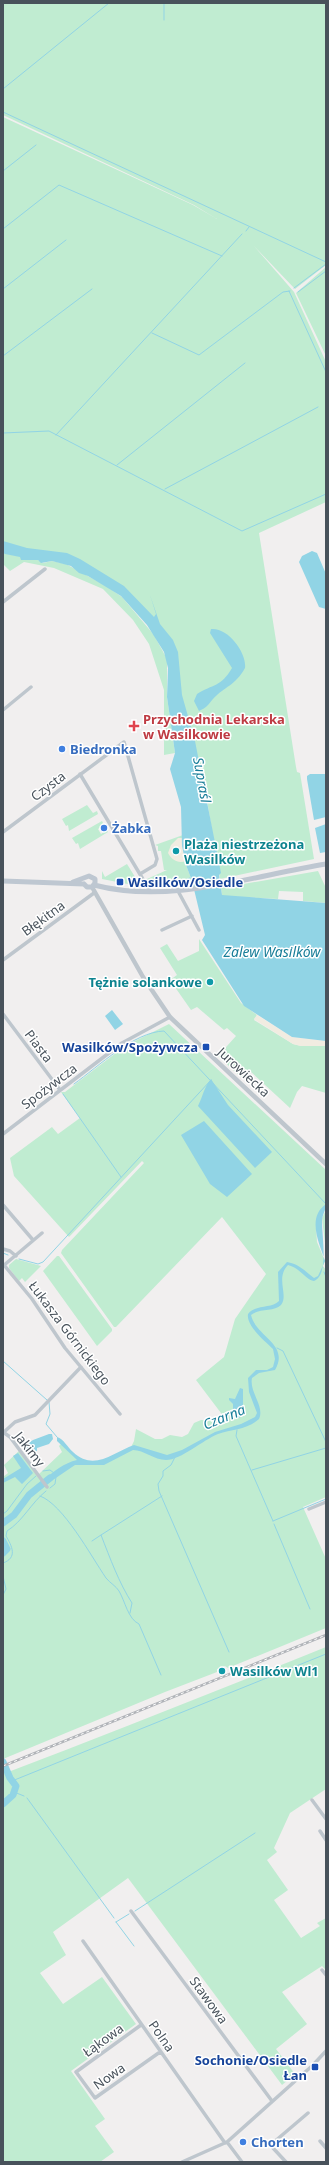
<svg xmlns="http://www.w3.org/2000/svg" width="329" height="2165" font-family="'Noto Sans',sans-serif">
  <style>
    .green { fill: #c0ecd1 }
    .sand { fill: #f1ece1 }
    .water { fill: #91d4e5 }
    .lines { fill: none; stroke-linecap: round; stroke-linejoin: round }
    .stream { stroke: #91d4e5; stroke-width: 1 }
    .river { stroke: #91d4e5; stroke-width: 7 }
    .minor { stroke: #bec6cd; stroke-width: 3.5 }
    .tertiary { stroke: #bec6cd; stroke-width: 4.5 }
    .secondary { stroke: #bec7d1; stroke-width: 5 }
    .rail-casing { stroke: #b1b4b9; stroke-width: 2.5 }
    .rail { stroke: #fff; stroke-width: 1; stroke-dasharray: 3; stroke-linecap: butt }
    .health-dot { fill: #e0444e; stroke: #fff; stroke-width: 1.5 }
    .shop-dot { fill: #3f7fe0; stroke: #fff; stroke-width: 1.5 }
    .culture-dot { fill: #0f9aa8; stroke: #fff; stroke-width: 1.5 }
    .transit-dot { fill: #1a4fb4; stroke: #fff; stroke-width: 1.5 }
    .labels { text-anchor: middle; stroke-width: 3; stroke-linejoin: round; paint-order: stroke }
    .health-label { font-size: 13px; font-weight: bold; fill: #be3a42; stroke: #fff; text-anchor: start }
    .shop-label { font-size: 13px; font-weight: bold; fill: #366cbe; stroke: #fff; text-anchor: start }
    .street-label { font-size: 13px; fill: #48525b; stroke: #fff }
    .culture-label { font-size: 13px; font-weight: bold; fill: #0d838f; stroke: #fff; text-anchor: start }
    .transit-label { font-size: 13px; font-weight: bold; fill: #164399; stroke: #fff; text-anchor: end }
    .water-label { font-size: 14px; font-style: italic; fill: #177d98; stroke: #fff }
  </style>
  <rect width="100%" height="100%" fill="#f1efef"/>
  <path class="green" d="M 3,3 L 326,3 L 326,265 L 295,289 L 254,246 L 294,292 L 326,362 L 326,502 L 259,533 L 296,767 L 297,772 L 300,773 L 314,859 L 220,879 L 204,782 L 199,777 L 179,694 L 174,650 L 129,597 L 78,564 L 3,551 L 3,117 L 193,205 L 217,219 L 194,205 L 3,115 Z
    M 326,267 L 326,356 L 296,293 Z
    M 3,553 L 38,560 L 43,563 L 52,561 L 66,564 L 106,586 L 122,597 L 154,635 L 167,659 L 167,697 L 175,753 L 164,755 L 164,690 L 149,644 L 133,620 L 103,589 L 54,568 L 24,562 L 10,571 L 3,564 Z
    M 87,805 L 93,813 L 97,811 L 98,814 L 69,831 L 68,825 L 66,826 L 62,819 Z
    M 102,821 L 104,825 L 98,829 L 101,834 L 107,830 L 108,832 L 80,849 L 78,843 L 76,844 L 72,838 Z
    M 183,835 L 186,865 L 192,881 L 172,887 L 153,886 L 147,879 L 167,870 L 164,870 L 161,851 L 158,851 L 158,846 L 155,845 Z
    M 127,864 L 140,885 L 138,886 L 102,879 L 102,871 L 105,877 Z
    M 318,871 L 326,888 L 326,903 L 303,901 L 303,892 L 279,891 L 278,899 L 222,896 L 221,888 Z
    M 199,939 L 241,1003 L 257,1015 L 254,1020 L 293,1044 L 301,1046 L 326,1046 L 326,1041 L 326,1093 L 302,1086 L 297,1092 L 290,1108 L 249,1070 L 242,1078 L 218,1056 L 236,1036 L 227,1028 L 224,1030 L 197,1007 L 191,1010 L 170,980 L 177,975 L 160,948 L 167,944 L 178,961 L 199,951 Z
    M 169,1024 L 326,1170 L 326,1204 L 316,1227 L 317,1242 L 325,1261 L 323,1266 L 326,1270 L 326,1497 L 303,1507 L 326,1559 L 326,1628 L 228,1668 L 225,1666 L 217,1669 L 217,1672 L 165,1692 L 3,1759 L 3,1477 L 8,1473 L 4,1465 L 20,1450 L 39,1474 L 62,1452 L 59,1446 L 61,1444 L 78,1460 L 104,1462 L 131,1447 L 134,1441 L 136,1429 L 155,1439 L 162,1439 L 170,1435 L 182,1437 L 188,1434 L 194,1423 L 201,1420 L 227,1421 L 196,1380 L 224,1357 L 235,1319 L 266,1274 L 222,1217 L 116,1327 L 114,1327 L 61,1253 L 62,1250 L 144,1163 L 142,1161 L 69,1237 L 14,1176 L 10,1158 L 52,1127 L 58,1134 L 80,1118 L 61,1092 L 65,1092 L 125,1046 Z
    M 326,1210 L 326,1251 L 322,1218 Z
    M 57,1256 L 59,1256 L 112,1329 L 112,1331 L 97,1346 L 43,1271 Z
    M 16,1259 L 41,1266 L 25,1282 L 22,1278 L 19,1281 L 9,1268 L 9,1265 Z
    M 326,1647 L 326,1789 L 290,1813 L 326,1863 L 290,1813 L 274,1848 L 277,1852 L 267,1860 L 288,1890 L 274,1900 L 301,1938 L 320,1926 L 317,1923 L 326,1918 L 326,1970 L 322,1966 L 282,1992 L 307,2024 L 276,2049 L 295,2074 L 282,2085 L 128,1878 L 53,1932 L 66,1955 L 40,1973 L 63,2004 L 102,1977 L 136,2024 L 71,2071 L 105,2119 L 95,2126 L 114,2152 L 100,2162 L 3,2162 L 3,1774 C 111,1733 219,1690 326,1647 Z"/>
  <path class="sand" d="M 178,838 L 183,838 L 186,861 C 178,864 172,860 168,853 L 171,845 Z
    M 257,1015 L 292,1037 L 325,1041 L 326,1046 L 301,1046 L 293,1044 L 254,1019 Z"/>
  <path class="water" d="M 3,541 L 27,548 L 67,553 L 80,559 L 124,586 L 154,617 L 156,614 L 150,595 L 160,624 L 173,640 L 178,652 L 182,695 L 195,741 L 221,873 L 219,875 L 222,895 L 326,903 L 326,1041 L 292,1037 L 244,1006 L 202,940 L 205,935 L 192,881 L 186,865 L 182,846 L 181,807 L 170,769 L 175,753 L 167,697 L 168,668 L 164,652 L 147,625 L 121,596 L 88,576 L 79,573 L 71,566 L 52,561 L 41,563 L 38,560 L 21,560 L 20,557 L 5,554 L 3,553 Z
    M 312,551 L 317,553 L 326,574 L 326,609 L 319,607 L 299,562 L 302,556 Z
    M 211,629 C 228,627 247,653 245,668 C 235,686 225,686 213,699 C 208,705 206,708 199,711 L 194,701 L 197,694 C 213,684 221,687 232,668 L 210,633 Z
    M 310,774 L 326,774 L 326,817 L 314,820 L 307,779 L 307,776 Z
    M 326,824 L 326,852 L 320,853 L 315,828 Z
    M 112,1010 L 123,1024 L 115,1030 L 105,1016 Z
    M 211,1079 L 228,1105 L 272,1152 L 255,1168 L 198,1106 C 203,1096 204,1087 211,1079 Z
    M 204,1121 L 252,1174 L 227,1197 L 210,1184 L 181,1135 Z
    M 326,1204 C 326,1210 322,1215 322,1221 C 322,1238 329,1275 314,1281 C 306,1280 300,1268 288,1265 C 275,1278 289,1295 281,1305 C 274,1312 259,1308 251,1315 C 256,1337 290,1344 275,1370 L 259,1373 L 252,1378 C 249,1392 265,1406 259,1419 C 247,1430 232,1429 218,1434 C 203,1440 181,1460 166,1460 C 154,1460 144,1450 133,1450 L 104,1465 L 75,1465 L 47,1484 L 44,1480 C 54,1471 64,1463 77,1460 L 57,1441 L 57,1437 C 64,1439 67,1447 73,1452 C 94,1472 114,1452 134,1445 L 167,1455 L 182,1450 L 215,1432 L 241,1424 L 255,1417 L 257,1413 L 249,1392 L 248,1378 L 256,1370 L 267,1370 L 273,1367 L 275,1359 L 273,1349 C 265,1341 246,1326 248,1314 C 256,1304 271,1309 279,1301 L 278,1272 L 287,1262 C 299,1264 305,1271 314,1278 L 318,1276 L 325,1261 C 320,1244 306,1218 326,1204 Z
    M 240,1388 L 243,1389 L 243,1416 L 238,1418 L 233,1414 L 233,1404 L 229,1400 L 229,1398 L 235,1399 Z
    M 49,1434 L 52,1434 L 53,1439 L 49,1444 L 37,1448 L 37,1451 L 30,1454 L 24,1446 L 33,1440 Z
    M 18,1453 L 33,1473 L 22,1484 L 15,1477 L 3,1483 L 3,1479 L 21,1468 L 13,1456 Z"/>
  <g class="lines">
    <path class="stream" d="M 164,3 L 164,20
      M 3,89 L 109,3
      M 3,112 L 326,262
      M 3,171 L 36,145
      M 3,229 L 59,185 L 222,256
      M 246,231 L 249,227
      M 294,288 L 326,264
      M 3,289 L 66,240
      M 289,291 L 326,372
      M 298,292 L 326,271
      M 152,333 L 199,355 L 283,292 L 290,291
      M 3,356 L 92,289
      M 3,433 L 49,431 L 242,531 L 326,494
      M 56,435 L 242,234
      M 117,465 L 245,363
      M 165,489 L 318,407
      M 162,885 L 178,883 L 190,878
      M 74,1084 C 99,1066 134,1032 164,1031 L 326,1204
      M 63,1094 L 121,1177
      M 3,1253 L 8,1255
      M 19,1259 L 38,1264 L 43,1262 L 211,1080
      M 324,1272 L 326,1277
      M 277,1348 L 283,1351 L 326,1442
      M 3,1361 L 47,1400
      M 49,1402 L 50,1414 L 46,1424 L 57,1437
      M 237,1430 L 236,1436 L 273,1521
      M 175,1457 L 171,1465 L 163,1471 L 163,1476 L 158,1484 L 159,1491 L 229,1652
      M 252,1470 L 326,1448
      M 43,1471 L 50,1470 L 54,1473
      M 50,1488 L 55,1484 L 56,1477
      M 40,1496 C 63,1504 91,1556 106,1578 C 110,1583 116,1586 119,1591 C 125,1601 128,1619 139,1624 L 161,1675
      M 3,1514 L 7,1511 L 27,1484 L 36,1476
      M 273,1521 L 326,1499
      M 274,1524 L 310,1609
      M 92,1541 L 101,1535
      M 3,1563 C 18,1558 12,1546 6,1536 L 7,1531 C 23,1521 31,1503 46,1491
      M 3,1576 L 6,1589 L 3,1595
      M 130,1613 L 132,1603 C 119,1583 110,1558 101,1535 L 162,1496
      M 3,1743 L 3,1744
      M 12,1781 L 326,1654
      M 14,1792 L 24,1796
      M 27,1798 L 114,1918
      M 135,1911 L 255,1833
      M 116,1922 L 134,1946
      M 116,1922 L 129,1914"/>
    <path class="river" d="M 3,1523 L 14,1515 L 29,1495 L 50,1478
      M 3,1541 L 7,1549 L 3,1553
      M 3,1762 L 10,1778 L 16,1786 L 13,1795 L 3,1804"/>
    <path class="minor" d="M 3,602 L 45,569
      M 3,710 L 31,687
      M 80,774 L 150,891
      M 3,832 L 124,742 L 157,859 L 155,865 L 140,874
      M 178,891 L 199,930
      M 162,930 L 192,916
      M 3,960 L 94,893
      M 3,1014 L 60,1090
      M 3,1134 L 122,1043 L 170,1017
      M 3,1205 L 33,1240
      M 3,1249 L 10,1251 L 16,1256
      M 4,1265 L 32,1299 L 65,1348 L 120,1414
      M 3,1266 L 42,1233
      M 3,1432 L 10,1437 L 47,1487
      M 4,1432 L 15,1422 L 35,1415 L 81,1367
      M 309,1509 L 326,1502
      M 312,1800 L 326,1819
      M 320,1831 L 326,1840
      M 131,1911 L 272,2101
      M 83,1941 L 225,2143
      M 322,1970 L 326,1975
      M 141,2025 L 76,2072 L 95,2098 L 160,2052
      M 320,2141 L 326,2148
      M 227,2142 L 242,2162
      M 182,2162 L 227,2142 L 313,2065 L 326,2051
      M 286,2162 L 273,2148 L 274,2142 L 308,2113"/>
    <path class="tertiary" d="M 92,887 L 143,977 L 170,1017 L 326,1164"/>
    <path class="secondary" d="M 3,881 L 84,884
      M 73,882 L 89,876 L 95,879 L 95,883 L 92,887 L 87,887 L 84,884
      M 94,885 C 170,905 251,876 326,864"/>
    <defs>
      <path id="rail" d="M 3,1766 L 326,1635"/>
    </defs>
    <use href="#rail" class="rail-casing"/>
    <use href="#rail" class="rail"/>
  </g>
  <path class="health-dot" d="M132 720h4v4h4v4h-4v4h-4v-4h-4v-4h4z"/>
  <g class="shop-dot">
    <circle cx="62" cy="749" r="4"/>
    <circle cx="104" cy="828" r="4"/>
    <circle cx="243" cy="2142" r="4"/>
  </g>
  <g class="culture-dot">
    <circle cx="176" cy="851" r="4"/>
    <circle cx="210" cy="982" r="4"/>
    <circle cx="222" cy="1671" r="4"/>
  </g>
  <g class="transit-dot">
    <rect x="116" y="878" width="8" height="8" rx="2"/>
    <rect x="202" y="1043" width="8" height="8" rx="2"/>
    <rect x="311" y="2063" width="8" height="8" rx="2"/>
  </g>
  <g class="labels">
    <g class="health-label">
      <text x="143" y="724">Przychodnia Lekarska<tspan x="143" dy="15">w Wasilkowie</tspan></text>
    </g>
    <g class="shop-label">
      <text x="70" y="754">Biedronka</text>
      <text x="112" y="833">Żabka</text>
      <text x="251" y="2147">Chorten</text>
    </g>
    <g class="street-label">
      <text transform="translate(48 786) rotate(-37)" y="5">Czysta</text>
      <text transform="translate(43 918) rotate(-36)" y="5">Błękitna</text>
      <text transform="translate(39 1046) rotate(53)" y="5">Piasta</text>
      <text transform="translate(244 1072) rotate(43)" y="5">Jurowiecka</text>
      <text transform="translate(49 1086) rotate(-37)" y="5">Spożywcza</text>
      <text transform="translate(70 1333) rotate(53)" y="5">Łukasza Górnickiego</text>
      <text transform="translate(30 1449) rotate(52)" y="5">Jakimy</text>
      <text transform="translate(209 2000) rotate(54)" y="5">Stawowa</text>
      <text transform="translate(162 2036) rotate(55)" y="5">Polna</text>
      <text transform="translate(103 2040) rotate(-36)" y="5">Łąkowa</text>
      <text transform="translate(109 2076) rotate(-35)" y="5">Nowa</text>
    </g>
    <g class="culture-label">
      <text x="184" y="849">Plaża niestrzeżona<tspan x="184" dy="15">Wasilków</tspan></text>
      <text x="202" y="987" text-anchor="end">Tężnie solankowe</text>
      <text x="230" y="1676">Wasilków Wl1</text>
    </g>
    <g class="transit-label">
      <text x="128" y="887" text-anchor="start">Wasilków/Osiedle</text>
      <text x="198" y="1052">Wasilków/Spożywcza</text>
      <text x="307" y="2065">Sochonie/Osiedle<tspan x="307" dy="15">Łan</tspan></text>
    </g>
    <g class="water-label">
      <text transform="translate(202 780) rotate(80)" y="5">Supraśl</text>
      <text x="272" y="957">Zalew Wasilków</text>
      <text transform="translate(224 1417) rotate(-22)" y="5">Czarna</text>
    </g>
  </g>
  <rect width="329" height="2165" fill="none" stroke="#48525b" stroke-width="8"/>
</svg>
